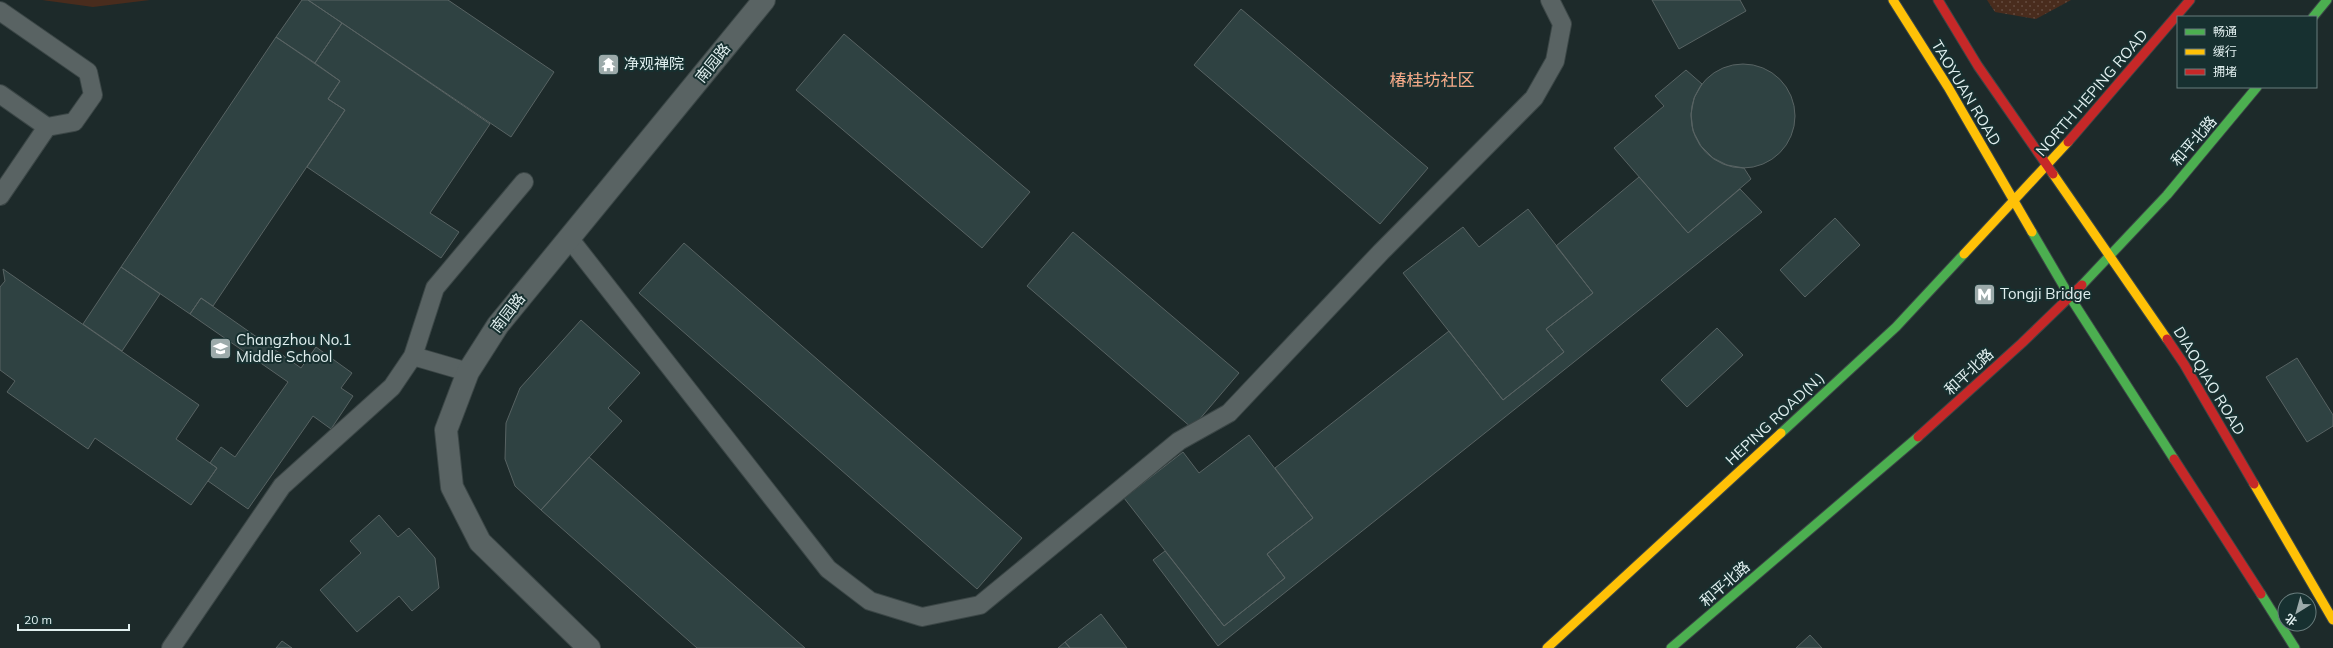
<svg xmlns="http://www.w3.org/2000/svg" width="2333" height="648" font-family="Mulish,'Noto Sans SC',sans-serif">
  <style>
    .park { fill: url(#park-dots) }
    .pitch { fill: #492c1d }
    .building { fill: #2f4242; stroke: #586363 }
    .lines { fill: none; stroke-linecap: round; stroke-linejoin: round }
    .lane-casing { stroke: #3b4646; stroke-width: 20 }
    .street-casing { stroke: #3b4646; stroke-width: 24 }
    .fast-casing { stroke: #3b4646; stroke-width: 11 }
    .slow-casing { stroke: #3b4646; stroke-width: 11 }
    .jam-casing { stroke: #3b4646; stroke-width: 11 }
    .lane { stroke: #596363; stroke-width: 18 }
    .street { stroke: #596363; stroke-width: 22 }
    .fast { stroke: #4caf50; stroke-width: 9 }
    .slow { stroke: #ffc107; stroke-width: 9 }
    .jam { stroke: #c62828; stroke-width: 9 }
    .labels { text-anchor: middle; stroke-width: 4; stroke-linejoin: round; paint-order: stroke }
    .street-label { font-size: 15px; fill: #e1efef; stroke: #173030 }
    .poi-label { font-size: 15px; fill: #e1efef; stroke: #173030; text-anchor: start }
    .quarter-label { font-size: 17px; fill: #f6ab89; stroke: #173030 }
  </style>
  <defs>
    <pattern id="park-dots" width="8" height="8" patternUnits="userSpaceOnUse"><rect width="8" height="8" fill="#492c1d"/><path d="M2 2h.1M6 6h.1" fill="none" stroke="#634b3e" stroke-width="1.8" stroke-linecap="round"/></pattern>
  </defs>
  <rect width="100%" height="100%" fill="#1d2a2a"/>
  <path class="park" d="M 1987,0 L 2071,0 L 2036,19 L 1995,12 Z"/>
  <path class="pitch" d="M 42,0 L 150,0 L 93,7 Z"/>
  <path class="building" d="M 302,0 L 308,0 L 342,23 L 315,63 L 276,37 Z
    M 308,0 L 448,0 L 554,72 L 511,137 Z
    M 1652,0 L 1740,0 L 1746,11 L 1679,49 Z
    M 1241,9 L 1428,168 L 1380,224 L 1194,65 Z
    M 342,23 L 490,124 L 430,213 L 459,232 L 441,258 L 307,167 L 345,110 L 328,99 L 340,81 L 315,63 Z
    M 844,34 L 1030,192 L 982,248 L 796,90 Z
    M 276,37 L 340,81 L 328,99 L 345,110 L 213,306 L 201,298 L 190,314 L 121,267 Z
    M1691 116a52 52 0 1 1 104 0a52 52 0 1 1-104 0Z
    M 1686,70 L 1702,84 L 1694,98 L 1691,114 L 1693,131 L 1701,146 L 1713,158 L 1727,165 L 1744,168 L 1751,179 L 1688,233 L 1614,148 L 1664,106 L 1655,96 Z
    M 1639,177 L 1688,233 L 1740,189 L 1762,212 L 1218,646 L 1153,560 L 1165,551 L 1224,626 L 1285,578 L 1267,554 L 1313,518 L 1275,468 L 1449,331 L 1503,400 L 1564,352 L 1546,329 L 1593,293 L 1556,246 Z
    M 1528,209 L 1593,293 L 1546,329 L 1564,352 L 1503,400 L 1403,273 L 1463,227 L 1479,247 Z
    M 1835,218 L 1860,245 L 1805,297 L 1780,270 Z
    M 1073,232 L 1239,373 L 1192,428 L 1027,286 Z
    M 684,243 L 1022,538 L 977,589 L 639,293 Z
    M 121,267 L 160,294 L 122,351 L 83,324 Z
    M 3,269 L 199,405 L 176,439 L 217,468 L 191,505 L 95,438 L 88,449 L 7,392 L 15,381 L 0,370 L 0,287 L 5,281 Z
    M 201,298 L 301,368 L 316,347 L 352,373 L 341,388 L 353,396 L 331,429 L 313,416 L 248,509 L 208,481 L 217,468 L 210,463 L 221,447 L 235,457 L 288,382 L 190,314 Z
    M 581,320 L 640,373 L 608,408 L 622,421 L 541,510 L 515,486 L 505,459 L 506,423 L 520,388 Z
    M 1717,328 L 1743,355 L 1687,407 L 1661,380 Z
    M 2297,358 L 2333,415 L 2333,426 L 2307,442 L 2266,377 Z
    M 1249,435 L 1313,518 L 1267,554 L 1285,578 L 1224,626 L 1124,498 L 1183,452 L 1199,473 Z
    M 589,457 L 805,648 L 697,648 L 541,510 Z
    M 379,515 L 398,537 L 409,528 L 435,558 L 439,588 L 412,611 L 399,596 L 357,632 L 320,590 L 361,553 L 350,541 Z
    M 1101,614 L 1127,648 L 1070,648 L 1065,642 Z
    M 1810,635 L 1822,648 L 1796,648 Z
    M 282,641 L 292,648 L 276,648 Z
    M 1065,642 L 1070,648 L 1058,648 Z"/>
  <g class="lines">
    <defs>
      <path id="lane" d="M 0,11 L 88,72 L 93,95 L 74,122 L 47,127 L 0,94
        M 0,196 L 47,127
        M 569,238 L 828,569 L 870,601 L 922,617 L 980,605 L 1179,441 L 1229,413 L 1381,252 L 1534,98 L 1555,61 L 1562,24 L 1550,0
        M 413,356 L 468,372
        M 171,648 L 282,486 L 392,387 L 413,356 L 435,288 L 524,182"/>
      <path id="street" d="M 589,648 L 480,542 L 452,487 L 446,430 L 468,372 L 498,325 L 764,0"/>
      <path id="fast" d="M 2313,17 L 2327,0
        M 2032,232 L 2070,297 L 2174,459
        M 2082,285 L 2167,195 L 2257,87
        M 1781,433 L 1896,327 L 1964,254
        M 2261,594 L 2295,648
        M 1671,648 L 1918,437"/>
      <path id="slow" d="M 1893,0 L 1948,87 L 2032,232
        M 2053,174 L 2167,339
        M 1964,254 L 2068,142
        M 2254,484 L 2333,620
        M 1547,648 L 1781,433"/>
      <path id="jam" d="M 1938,0 L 1978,66 L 2053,174
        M 2068,142 L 2190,0
        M 2167,339 L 2184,364 L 2254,484
        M 1918,437 L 2022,343 L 2082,285
        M 2174,459 L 2261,594"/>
    </defs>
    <use href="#lane" class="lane-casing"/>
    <use href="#street" class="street-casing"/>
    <use href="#fast" class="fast-casing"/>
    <use href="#slow" class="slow-casing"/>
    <use href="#jam" class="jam-casing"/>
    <use href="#lane" class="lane"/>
    <use href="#street" class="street"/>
    <use href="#fast" class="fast"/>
    <use href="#slow" class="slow"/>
    <use href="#jam" class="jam"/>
  </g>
  <defs>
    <symbol id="temple-square" viewBox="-11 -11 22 22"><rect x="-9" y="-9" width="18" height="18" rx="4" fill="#9caaaa" stroke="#173030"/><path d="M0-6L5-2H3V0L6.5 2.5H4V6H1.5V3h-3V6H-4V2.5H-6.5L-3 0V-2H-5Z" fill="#fff"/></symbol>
    <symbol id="metro-square" viewBox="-11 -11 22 22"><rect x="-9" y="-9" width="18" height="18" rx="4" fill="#9caaaa" stroke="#173030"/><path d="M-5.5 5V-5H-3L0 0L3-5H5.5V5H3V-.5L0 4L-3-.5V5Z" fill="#fff"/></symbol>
    <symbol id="school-square" viewBox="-11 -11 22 22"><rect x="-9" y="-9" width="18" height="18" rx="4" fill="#9caaaa" stroke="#173030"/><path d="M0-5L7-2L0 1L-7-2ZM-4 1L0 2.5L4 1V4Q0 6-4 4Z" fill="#fff"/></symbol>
  </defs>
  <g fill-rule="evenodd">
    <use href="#temple-square" x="596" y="52" width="25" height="25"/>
    <use href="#metro-square" x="1972" y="282" width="25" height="25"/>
    <use href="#school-square" x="208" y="336" width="25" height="25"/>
  </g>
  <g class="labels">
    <g class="street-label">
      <text transform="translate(713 63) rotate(-51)" y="5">南园路</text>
      <text transform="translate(1966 93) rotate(59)" y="5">TAOYUAN ROAD</text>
      <text transform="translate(2092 93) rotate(-49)" y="5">NORTH HEPING ROAD</text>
      <text transform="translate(2194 141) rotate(-49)" y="5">和平北路</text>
      <text transform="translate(508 313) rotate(-52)" y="5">南园路</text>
      <text transform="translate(1969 372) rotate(-43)" y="5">和平北路</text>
      <text transform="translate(2209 381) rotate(59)" y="5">DIAOQIAO ROAD</text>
      <text transform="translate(1775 419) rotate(-43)" y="5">HEPING ROAD(N.)</text>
      <text transform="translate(1725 584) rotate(-41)" y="5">和平北路</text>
    </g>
    <g class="poi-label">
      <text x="624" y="69">净观禅院</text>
      <text x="2000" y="299">Tongji Bridge</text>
      <text x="236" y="345">Changzhou No.1<tspan x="236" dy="17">Middle School</tspan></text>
    </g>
    <g class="quarter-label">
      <text x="1432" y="86">椿桂坊社区</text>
    </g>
  </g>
  <rect x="2177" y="16" width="140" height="72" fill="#173030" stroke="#687c7c"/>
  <rect x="2185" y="29" width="20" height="6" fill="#4caf50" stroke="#687c7c"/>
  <text x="2213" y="36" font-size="12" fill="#e1efef">畅通</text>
  <rect x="2185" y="49" width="20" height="6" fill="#ffc107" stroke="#687c7c"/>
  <text x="2213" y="56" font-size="12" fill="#e1efef">缓行</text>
  <rect x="2185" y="69" width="20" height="6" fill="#c62828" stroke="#687c7c"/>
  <text x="2213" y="76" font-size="12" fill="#e1efef">拥堵</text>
  <g transform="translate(2297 612) rotate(217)"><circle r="19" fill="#173030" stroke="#687c7c"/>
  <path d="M0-3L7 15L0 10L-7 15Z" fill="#9caaaa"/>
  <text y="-6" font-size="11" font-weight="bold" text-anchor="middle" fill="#e1efef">北</text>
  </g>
  <path d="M18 624v6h111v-6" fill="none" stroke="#e1efef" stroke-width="2"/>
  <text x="24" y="624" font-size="12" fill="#e1efef" stroke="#173030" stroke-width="3" paint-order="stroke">20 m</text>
</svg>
